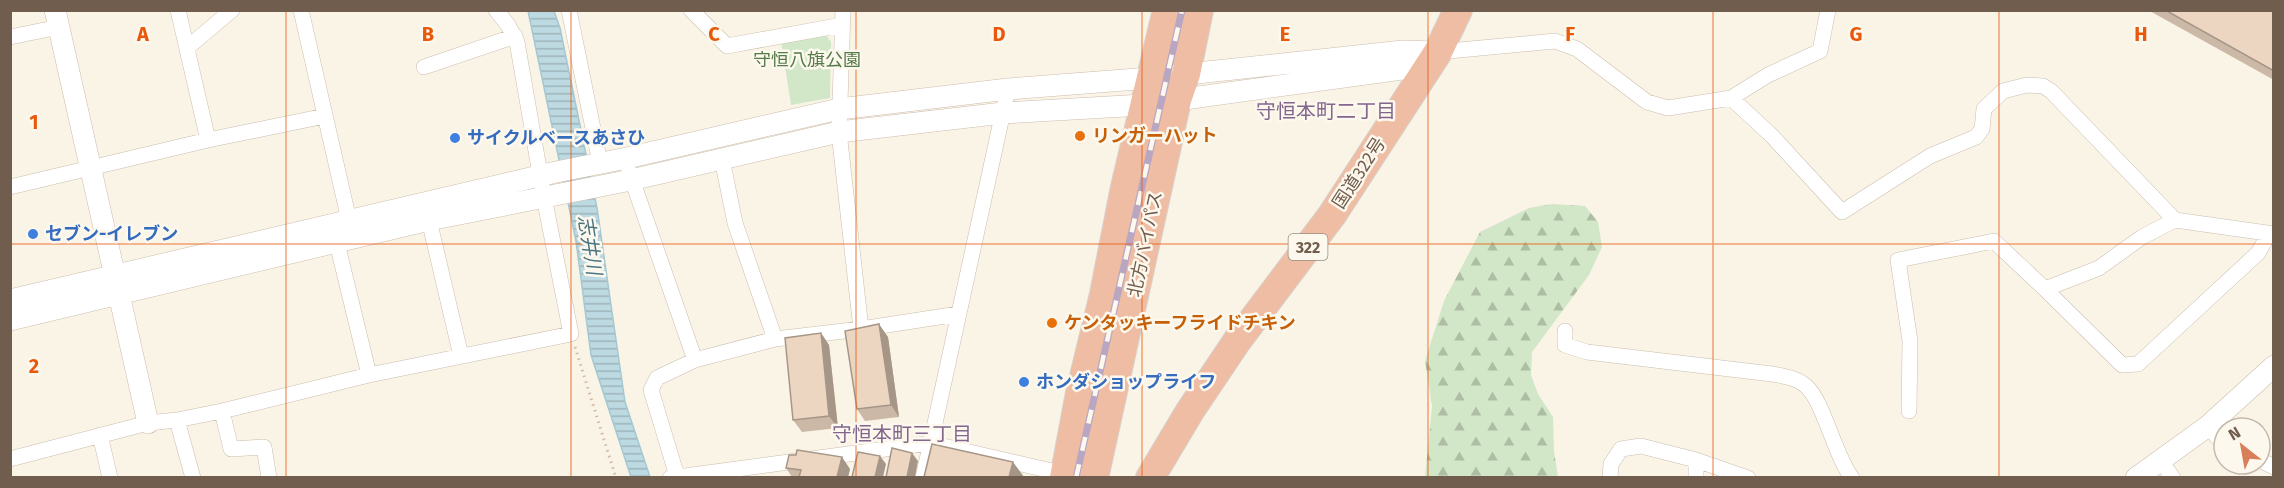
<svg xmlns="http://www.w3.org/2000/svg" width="2284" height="488" font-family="'Fira Sans','Noto Sans JP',sans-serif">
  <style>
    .green { fill: #d1e7c7 }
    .forest { fill: url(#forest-firs) }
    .water { fill: url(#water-rules); stroke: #a5c8d3; stroke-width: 1.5 }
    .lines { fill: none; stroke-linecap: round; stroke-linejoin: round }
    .street-casing { stroke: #cbbdae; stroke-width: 16 }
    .secondary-casing { stroke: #cdbdac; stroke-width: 22 }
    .highway-casing { stroke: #d7d2cd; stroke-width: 30 }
    .path { stroke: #d2b9a5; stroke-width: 3; stroke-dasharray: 1.5 4.5; stroke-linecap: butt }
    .street { stroke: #fff; stroke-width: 15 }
    .secondary { stroke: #fff; stroke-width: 21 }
    .highway { stroke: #eebda4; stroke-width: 28 }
    .rail-casing { stroke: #b8a6c3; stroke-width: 7 }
    .rail { stroke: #fdf8ed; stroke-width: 4.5; stroke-dasharray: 14; stroke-linecap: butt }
    .wall { fill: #ccb8a6 }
    .shaded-wall { fill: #a69687 }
    .building { fill: #edd6c1; stroke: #a69687; stroke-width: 1.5 }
    .grid { fill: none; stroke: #e8590c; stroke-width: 1.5; stroke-opacity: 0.55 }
    .food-dot { fill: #e8710a; stroke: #fdf8ed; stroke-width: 2 }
    .shop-dot { fill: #3f7fe0; stroke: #fdf8ed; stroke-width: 2 }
    .labels { text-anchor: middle; stroke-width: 5; stroke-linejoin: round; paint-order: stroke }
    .shield { fill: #fdf8ed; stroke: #9b8c7e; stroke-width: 1.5 }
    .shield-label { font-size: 16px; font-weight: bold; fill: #715d4e }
    .park-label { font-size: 18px; fill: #557b4a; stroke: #fdf8ed }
    .food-label { font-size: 18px; font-weight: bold; fill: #c56008; stroke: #fdf8ed; text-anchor: start }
    .shop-label { font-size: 18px; font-weight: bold; fill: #366cbe; stroke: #fdf8ed; text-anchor: start }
    .street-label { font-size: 18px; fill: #715d4e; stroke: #fdf8ed }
    .neighbourhood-label { font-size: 20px; fill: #83668d; stroke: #fdf8ed }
    .water-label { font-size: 20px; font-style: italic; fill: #4a7583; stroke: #fdf8ed }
    .grid-label { font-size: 20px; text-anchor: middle; font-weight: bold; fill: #e8590c; stroke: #fdf8ed; stroke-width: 5; stroke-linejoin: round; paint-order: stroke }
  </style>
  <defs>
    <pattern id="forest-firs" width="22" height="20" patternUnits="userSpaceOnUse" patternTransform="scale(1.5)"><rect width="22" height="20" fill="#d1e7c7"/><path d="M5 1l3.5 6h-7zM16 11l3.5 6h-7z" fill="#aebea4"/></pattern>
    <pattern id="water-rules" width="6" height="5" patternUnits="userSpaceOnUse" patternTransform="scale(1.5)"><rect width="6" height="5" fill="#bddae2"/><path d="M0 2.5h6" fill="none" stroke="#9eb4b9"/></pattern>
  </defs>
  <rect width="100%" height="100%" fill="#faf4e7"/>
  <path class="green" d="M 823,31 L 831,42 L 830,98 L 791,105 L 781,41 Z"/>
  <path class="forest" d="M 1552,204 L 1585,206 L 1598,222 L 1602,247 L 1589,275 L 1532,352 L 1531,375 L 1538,394 L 1553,417 L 1554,451 L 1558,477 L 1425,477 L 1432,406 L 1425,361 L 1444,301 L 1480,232 L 1529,208 Z"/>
  <path class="water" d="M 528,11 L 554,11 L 560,28 L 597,208 L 625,402 L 650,477 L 631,477 L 591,355 L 576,241 Z"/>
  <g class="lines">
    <defs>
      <path id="street" d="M 178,10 L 208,140
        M 301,10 L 351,229
        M 569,10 L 600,163
        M 691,10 L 727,46 L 842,25
        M 843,10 L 839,132 L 861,329
        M 10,37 L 59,27
        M 187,48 L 232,10
        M 1438,52 L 1555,41 L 1577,49 L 1647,102 L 1668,108 L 1731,98 L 1768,75 L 1820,51 L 1828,10
        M 424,67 L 515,36
        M 1731,98 L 1772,136 L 1842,212 L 1930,156 L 1976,137 L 1982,129 L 1984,109 L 2003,91 L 2027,85 L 2043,86 L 2051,91 L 2175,220 L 2274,234
        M 722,159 L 735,223 L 775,339
        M 629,171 L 695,360
        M 10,187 L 208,140 L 325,116
        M 429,220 L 461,356
        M 2175,220 L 2142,237 L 2099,268 L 2045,289 L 2122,365 L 2138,364 L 2258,253 L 2269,234
        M 337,243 L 369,375
        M 1565,331 L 1565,345 L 1587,352 L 1772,374 C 1784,376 1797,378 1806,386 C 1824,402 1834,454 1852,478
        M 222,411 L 231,449 L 264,447 L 269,478
        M 1909,411 L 1910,341 L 1898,260 L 1994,241 L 2045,289
        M 177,420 L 193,478
        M 2208,426 L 2217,437 L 2224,441
        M 100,435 L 110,478
        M 10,459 L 148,423 L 177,420 L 222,411 L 369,375 L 571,334 L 544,197 L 517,42 L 508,25 L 496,10
        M 2260,460 L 2274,467
        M 2161,461 L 2173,478
        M 677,476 L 651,390 L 657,378 L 695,360 L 775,339 L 861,329 L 958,314
        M 670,478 L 930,443 L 1065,474
        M 923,478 L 1008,89
        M 1610,478 L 1611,464 L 1621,449 L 1641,446 L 1696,460 L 1748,478
        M 1696,478 L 1696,460"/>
      <path id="secondary" d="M 55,10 L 148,423
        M 10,300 L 556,172 L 627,158 L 839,109 L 1008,89 L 1150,78 L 1403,51 L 1434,52
        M 10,320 L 429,220 L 631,180 L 839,132 L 1003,113 L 1143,105 L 1177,100 L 1402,69 L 1438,52
        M 2136,478 L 2208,426 L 2274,366"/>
      <path id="highway" d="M 1064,478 L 1080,393 L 1104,294 L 1125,187 L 1167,10
        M 1094,478 L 1177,100 L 1186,74 L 1199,10
        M 1150,478 L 1190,411 L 1237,341 L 1332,215 L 1438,52 L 1458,10"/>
    </defs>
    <use href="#street" class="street-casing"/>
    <use href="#secondary" class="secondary-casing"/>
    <use href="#highway" class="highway-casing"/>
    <path class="path" d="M 575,347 L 616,478"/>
    <use href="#street" class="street"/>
    <use href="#secondary" class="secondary"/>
    <use href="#highway" class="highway"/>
    <defs>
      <path id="rail" d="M 1076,478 L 1182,10"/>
    </defs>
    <use href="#rail" class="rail-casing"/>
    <use href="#rail" class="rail"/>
  </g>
  <path class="wall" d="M 2148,10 L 2274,10 L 2274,80 Z
    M 821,333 L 829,345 L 838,428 L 802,432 L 793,420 Z
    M 888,337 L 899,417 L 865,421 L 857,409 Z
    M 786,468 L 850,469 L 848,477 L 792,477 Z"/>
  <path class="shaded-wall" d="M 879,324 L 888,337 L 899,417 L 891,405 Z
    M 821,333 L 829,345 L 838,428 L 829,416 Z
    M 912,453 L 918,461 L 915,477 L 907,477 Z
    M 880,456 L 886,464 L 883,477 L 875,477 Z
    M 842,457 L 850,469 L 848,477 L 837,477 Z
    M 1013,462 L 1024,477 L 1009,477 Z"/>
  <path class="building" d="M 2165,10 L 2274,10 L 2274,71 Z
    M 879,324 L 891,405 L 857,409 L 845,331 Z
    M 821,333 L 829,416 L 793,420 L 785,338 Z
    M 932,444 L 1013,462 L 1009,477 L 924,477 Z
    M 892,448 L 912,453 L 907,477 L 886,477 Z
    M 797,450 L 842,457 L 837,477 L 799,477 L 801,470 L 786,468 L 789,455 L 796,455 Z
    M 858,452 L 880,456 L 875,477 L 852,477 Z"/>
  <path class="grid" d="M 286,10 L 286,478M 571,10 L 571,478M 856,10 L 856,478M 1142,10 L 1142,478M 1428,10 L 1428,478M 1713,10 L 1713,478M 1999,10 L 1999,478M 10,244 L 2274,244"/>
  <g class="food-dot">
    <circle cx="1080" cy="136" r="6"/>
    <circle cx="1052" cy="323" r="6"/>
  </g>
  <g class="shop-dot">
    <circle cx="455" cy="138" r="6"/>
    <circle cx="33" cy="234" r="6"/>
    <circle cx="1024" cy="382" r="6"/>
  </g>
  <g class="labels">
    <rect class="shield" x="1288.5" y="234" width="39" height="26" rx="4.5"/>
    <g class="shield-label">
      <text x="1308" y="253">322</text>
    </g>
    <g class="park-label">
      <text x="807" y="66">守恒八旗公園</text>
    </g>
    <g class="food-label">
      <text x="1092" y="142">リンガーハット</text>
      <text x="1064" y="329">ケンタッキーフライドチキン</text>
    </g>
    <g class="shop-label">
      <text x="467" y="144">サイクルベースあさひ</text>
      <text x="45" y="240">セブン-イレブン</text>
      <text x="1036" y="388">ホンダショップライフ</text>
    </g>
    <g class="street-label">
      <text transform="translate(1359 173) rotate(-57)" y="6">国道322号</text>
      <text transform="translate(1145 244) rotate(-78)" y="6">北方バイパス</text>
    </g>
    <g class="neighbourhood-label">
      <text x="1326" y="118">守恒本町二丁目</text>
      <text x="902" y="441">守恒本町三丁目</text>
    </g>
    <g class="water-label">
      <text transform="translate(590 245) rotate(81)" y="7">志井川</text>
    </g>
  </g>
  <g class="grid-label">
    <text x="143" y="41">A</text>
    <text x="428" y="41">B</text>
    <text x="714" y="41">C</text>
    <text x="999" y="41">D</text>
    <text x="1285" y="41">E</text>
    <text x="1570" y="41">F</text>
    <text x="1856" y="41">G</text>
    <text x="2141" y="41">H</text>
    <text x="34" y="129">1</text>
    <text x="34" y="373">2</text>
  </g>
  <rect width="2284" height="488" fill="none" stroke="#715d4e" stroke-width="24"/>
  <g transform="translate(2242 446) rotate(329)"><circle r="28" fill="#fdf8ed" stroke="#c5baad" stroke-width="1.5"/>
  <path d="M0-4.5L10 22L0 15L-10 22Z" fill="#d87e58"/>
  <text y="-9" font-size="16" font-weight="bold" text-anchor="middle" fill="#715d4e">N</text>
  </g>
</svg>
